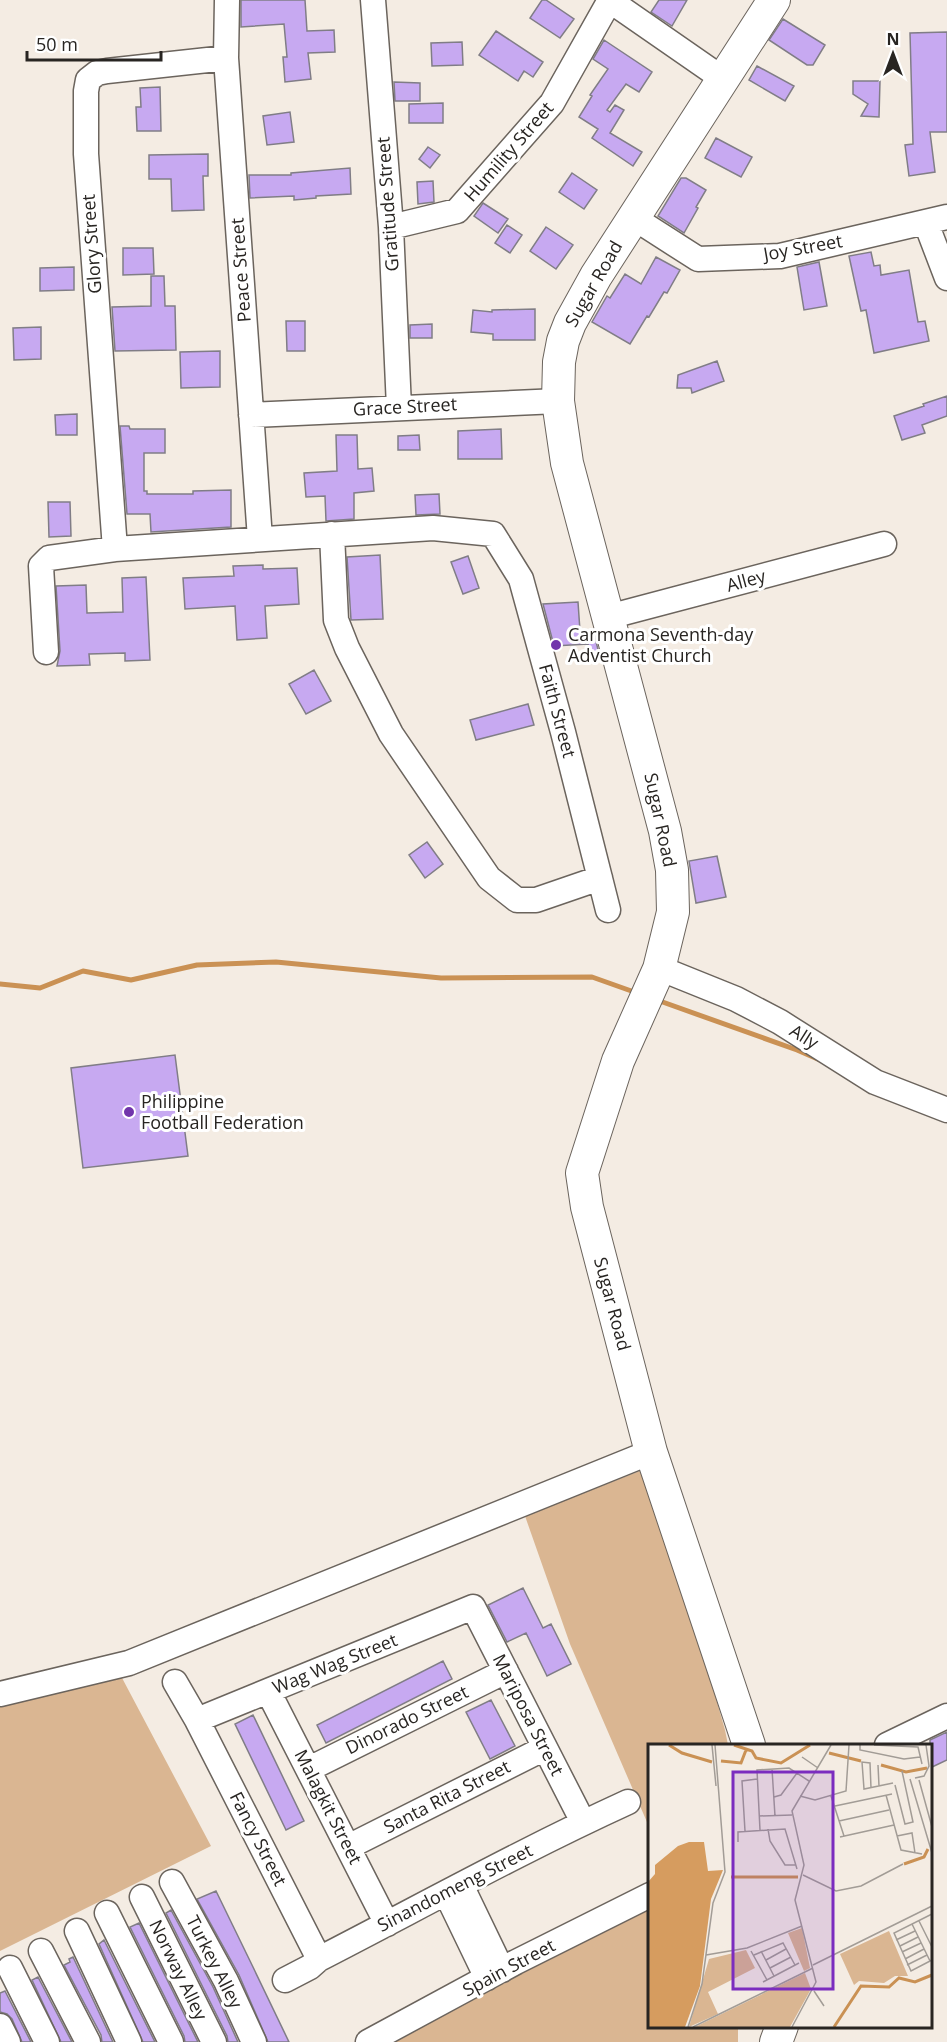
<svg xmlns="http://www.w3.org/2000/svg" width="947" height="2042" font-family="'Open Sans',sans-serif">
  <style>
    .green { fill: #dab692 }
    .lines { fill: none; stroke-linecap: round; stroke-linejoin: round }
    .stream { stroke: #ca9154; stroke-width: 5 }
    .building { fill: #c7a9f1; stroke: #807d86; stroke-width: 1.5 }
    .minor-casing { stroke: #6b645d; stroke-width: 27 }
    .major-casing { stroke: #6b645d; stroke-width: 34 }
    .minor { stroke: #fff; stroke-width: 24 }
    .major { stroke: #fff; stroke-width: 32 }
    .poi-dot { fill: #7135ab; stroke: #fff; stroke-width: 2 }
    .labels { text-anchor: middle; stroke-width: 6; stroke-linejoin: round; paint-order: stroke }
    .street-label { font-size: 18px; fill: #282522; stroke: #fff }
    .poi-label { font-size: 18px; fill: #282522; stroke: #fff; text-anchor: start }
    .inset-river { fill: none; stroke: #ca9154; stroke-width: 3 }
    .inset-road { fill: none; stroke: #a29c96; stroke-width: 1.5 }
    .view { fill: #7b2cbf; fill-opacity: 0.15; stroke: #7b2cbf; stroke-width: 3 }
    .inset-edge { fill: none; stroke: #282522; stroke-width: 3 }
  </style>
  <rect width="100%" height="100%" fill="#f4ece3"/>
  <path class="green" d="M 650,1467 L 725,1730 L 728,1745 L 650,1745 L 650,1829 L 570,1644 L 525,1516 Z
    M 121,1676 L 211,1846 L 0,1951 L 0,1703 Z
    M 650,1906 L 650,2026 L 738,2026 L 738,2042 L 383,2042 Z"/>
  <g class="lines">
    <path class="stream" d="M 0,984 L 40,988 L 83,971 L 131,980 L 197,965 L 276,962 L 441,978 L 592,977 L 637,993
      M 657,1000 L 797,1050 L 820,1060"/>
  </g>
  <path class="building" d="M 241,0 L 305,0 L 307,31 L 334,30 L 335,52 L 308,53 L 311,79 L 285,82 L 283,57 L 287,57 L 284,24 L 241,27 Z
    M 542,0 L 546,0 L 574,19 L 560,38 L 530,18 Z
    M 659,0 L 687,0 L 672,26 L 651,12 Z
    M 783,19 L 825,45 L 813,65 L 807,65 L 769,40 Z
    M 496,31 L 543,62 L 533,77 L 524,71 L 518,81 L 479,55 Z
    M 947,32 L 947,132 L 930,132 L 935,172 L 909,176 L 905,145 L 913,144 L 910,33 Z
    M 604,40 L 652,72 L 639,92 L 626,84 L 607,110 L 610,112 L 615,105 L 624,110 L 610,133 L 642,152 L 633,166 L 592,138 L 598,129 L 579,117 L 592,96 L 590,95 L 608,69 L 593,59 Z
    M 462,42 L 463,65 L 432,66 L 431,43 Z
    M 757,66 L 794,86 L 785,101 L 749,80 Z
    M 853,81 L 880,81 L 879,117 L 861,116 L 868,104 L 853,94 Z
    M 394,82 L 420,83 L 420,101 L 395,101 Z
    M 160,87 L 161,131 L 137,131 L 136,107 L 141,107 L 140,88 Z
    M 443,103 L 443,123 L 409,123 L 409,104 Z
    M 290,112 L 294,142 L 267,145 L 263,116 Z
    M 716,138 L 752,157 L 741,177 L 705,158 Z
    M 428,147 L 440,155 L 430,168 L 419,159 Z
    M 208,154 L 208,176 L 203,176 L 204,210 L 172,211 L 171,179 L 149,179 L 149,155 Z
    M 350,168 L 351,194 L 316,196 L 316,198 L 294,200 L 294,196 L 250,198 L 249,175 L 291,175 L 291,173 Z
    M 572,173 L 597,190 L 584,209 L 559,192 Z
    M 681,178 L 686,178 L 706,190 L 696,207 L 698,208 L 684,233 L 658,216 Z
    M 433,181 L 434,202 L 418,204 L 417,182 Z
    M 483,203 L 508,219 L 498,233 L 474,216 Z
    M 507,225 L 522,235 L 510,253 L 495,243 Z
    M 546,227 L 573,245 L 556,269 L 530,251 Z
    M 123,248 L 153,248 L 154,274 L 123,275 Z
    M 871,252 L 874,266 L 880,265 L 881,275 L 909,270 L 918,322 L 925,321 L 929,341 L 874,353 L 866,310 L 861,311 L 849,256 Z
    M 656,257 L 680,270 L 667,293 L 664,292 L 649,317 L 647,316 L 630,344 L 592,322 L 607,296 L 610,298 L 625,274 L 641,284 Z
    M 819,262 L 827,306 L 804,310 L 797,267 Z
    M 74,267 L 74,290 L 40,291 L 40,268 Z
    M 151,276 L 164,276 L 165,306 L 175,306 L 176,350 L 115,351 L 112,307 L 151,306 Z
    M 535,309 L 535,340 L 493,340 L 493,334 L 471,332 L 473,310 L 492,312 L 492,310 Z
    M 286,321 L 305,321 L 305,351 L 287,351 Z
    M 432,324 L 432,338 L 410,338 L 410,325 Z
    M 41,327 L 41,359 L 14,360 L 13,328 Z
    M 220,351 L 220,387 L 181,388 L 180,352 Z
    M 717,361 L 724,381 L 692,393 L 691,388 L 677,388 L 678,375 Z
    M 947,396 L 947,416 L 922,425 L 925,433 L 902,440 L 894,416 L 924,406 L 923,404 Z
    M 77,414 L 77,435 L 56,435 L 55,415 Z
    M 120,426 L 129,426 L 130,429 L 165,429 L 165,453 L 144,453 L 144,491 L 147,491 L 147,494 L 193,494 L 193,491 L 231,490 L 231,527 L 151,532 L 150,514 L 127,514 Z
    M 501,429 L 502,459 L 458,459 L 458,431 Z
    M 336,435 L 357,435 L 358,469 L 372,468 L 374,491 L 354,493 L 354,519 L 326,521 L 325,496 L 306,497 L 304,473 L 337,471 Z
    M 419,435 L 420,450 L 398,450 L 398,436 Z
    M 439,494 L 440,514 L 416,515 L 415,495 Z
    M 48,502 L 70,502 L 71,536 L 49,537 Z
    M 380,555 L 383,619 L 351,620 L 347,557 Z
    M 468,556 L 479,588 L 463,594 L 451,562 Z
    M 263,565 L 263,569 L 297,568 L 299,604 L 265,606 L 267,638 L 237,640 L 235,606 L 185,609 L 183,578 L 234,576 L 233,566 Z
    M 146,577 L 150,660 L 125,661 L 125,653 L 89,654 L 90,665 L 57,666 L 60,651 L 56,586 L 86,585 L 87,613 L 123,612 L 122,578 Z
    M 578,602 L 580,631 L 593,630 L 601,661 L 592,661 L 588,644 L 554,646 L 543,604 Z
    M 314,670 L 331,701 L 306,714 L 289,684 Z
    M 528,704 L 534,725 L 476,740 L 470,720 Z
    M 427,842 L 443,864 L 425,878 L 409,855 Z
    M 717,856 L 726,897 L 696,903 L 689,861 Z
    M 175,1055 L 188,1156 L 83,1168 L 71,1068 Z
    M 523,1588 L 543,1628 L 551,1624 L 571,1664 L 547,1676 L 526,1633 L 507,1642 L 488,1605 Z
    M 443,1661 L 452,1679 L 326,1743 L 317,1725 Z
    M 491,1700 L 515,1746 L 490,1759 L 466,1712 Z
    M 253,1715 L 304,1821 L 286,1830 L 235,1724 Z
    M 947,1732 L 947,1760 L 930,1768 L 930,1740 Z
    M 216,1891 L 252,1965 L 289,2042 L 268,2042 L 239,1975 L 197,1899 Z
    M 171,1910 L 213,1987 L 238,2042 L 228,2042 L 227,2036 L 166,1913 Z
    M 139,1923 L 198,2042 L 185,2042 L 184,2036 L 130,1927 Z
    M 104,1940 L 155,2042 L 143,2042 L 99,1944 Z
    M 73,1957 L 113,2042 L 102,2042 L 101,2035 L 64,1965 L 70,1962 L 69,1959 Z
    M 38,1977 L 72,2042 L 61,2042 L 32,1980 Z
    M 5,1991 L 31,2042 L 22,2042 L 12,2019 L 7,2014 L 0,2012 L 0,1993 Z"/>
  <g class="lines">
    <defs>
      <path id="minor" d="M 227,0 L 226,58 L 260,539
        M 373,0 L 391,227 L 399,408
        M 609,0 L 723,79
        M 634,218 L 698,259 L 780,256 L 947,217
        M 926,223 L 947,278
        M 391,227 L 457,211 L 552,103 L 610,0
        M 251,415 L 558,401
        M 332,534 L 336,620 L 347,648 L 391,734 L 489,878 L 517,900 L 536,900 L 600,878
        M 115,549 L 86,154 L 86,91 L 88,80 L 97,73 L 107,71 L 226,58
        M 608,617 L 884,544
        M 46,652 L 41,566 L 49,558 L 115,549 L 433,528 L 493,534 L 521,579 L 563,732 L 608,910
        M 659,968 L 736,999 L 780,1022 L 875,1082 L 947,1110
        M 175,1682 L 197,1720 L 319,1959
        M 268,1691 L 387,1924
        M 0,1694 L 129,1663 L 651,1452
        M 197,1720 L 473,1607 L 583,1822
        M 887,1745 L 947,1716
        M 309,1769 L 506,1671
        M 348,1847 L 545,1748
        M 172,1882 L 226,1981 L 254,2042
        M 461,1885 L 502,1970
        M 446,1893 L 487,1978
        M 142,1897 L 214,2042
        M 107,1913 L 171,2042
        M 77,1931 L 129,2042
        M 41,1951 L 88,2042
        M 10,1968 L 47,2042
        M 285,1980 L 310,1967 L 319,1959 C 422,1906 523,1850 628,1802
        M 0,2026 L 8,2042
        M 368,2042 L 516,1962 L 650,1895"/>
      <path id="major" d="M 749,1745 L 651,1452 L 587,1207 L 582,1173 L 618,1061 L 659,969 L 673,912 L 672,870 L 665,831 L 567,463 L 558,401 L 559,362 L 563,341 L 570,323 L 596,276 L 774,0
        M 776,2042 L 782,2026"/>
    </defs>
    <use href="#minor" class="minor-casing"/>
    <use href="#major" class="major-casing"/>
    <use href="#minor" class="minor"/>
    <use href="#major" class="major"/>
  </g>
  <g class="poi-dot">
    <circle cx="556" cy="645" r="6"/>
    <circle cx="129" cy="1112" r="6"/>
  </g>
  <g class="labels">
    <g class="street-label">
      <text transform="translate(509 152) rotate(-49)" y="6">Humility Street</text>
      <text transform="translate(388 204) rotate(-94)" y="6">Gratitude Street</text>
      <text transform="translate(92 244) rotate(-94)" y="6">Glory Street</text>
      <text transform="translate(803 248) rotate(-10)" y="6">Joy Street</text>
      <text transform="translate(241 270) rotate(-94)" y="6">Peace Street</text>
      <text transform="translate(594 284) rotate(-60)" y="6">Sugar Road</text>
      <text transform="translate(405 407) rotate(-3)" y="6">Grace Street</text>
      <text transform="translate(746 581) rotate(-15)" y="6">Alley</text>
      <text transform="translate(557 711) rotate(75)" y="6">Faith Street</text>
      <text transform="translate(660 820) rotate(78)" y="6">Sugar Road</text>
      <text transform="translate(804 1037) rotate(32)" y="6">Ally</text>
      <text transform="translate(612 1304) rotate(75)" y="6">Sugar Road</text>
      <text transform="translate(335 1664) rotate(-22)" y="6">Wag Wag Street</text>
      <text transform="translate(528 1715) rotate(63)" y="6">Mariposa Street</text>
      <text transform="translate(407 1720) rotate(-26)" y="6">Dinorado Street</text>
      <text transform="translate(447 1797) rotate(-27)" y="6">Santa Rita Street</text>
      <text transform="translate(328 1807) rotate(63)" y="6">Malagkit Street</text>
      <text transform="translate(258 1839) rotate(63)" y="6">Fancy Street</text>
      <text transform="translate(455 1888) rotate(-27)" y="6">Sinandomeng Street</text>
      <text transform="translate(214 1962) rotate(63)" y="6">Turkey Alley</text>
      <text transform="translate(509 1968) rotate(-28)" y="6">Spain Street</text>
      <text transform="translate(178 1970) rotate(64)" y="6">Norway Alley</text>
    </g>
    <g class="poi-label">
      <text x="568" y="641">Carmona Seventh-day<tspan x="568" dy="21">Adventist Church</tspan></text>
      <text x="141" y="1108">Philippine<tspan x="141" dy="21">Football Federation</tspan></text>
    </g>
  </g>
  <g transform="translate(648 1744)">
    <rect width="284" height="284" fill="#f4ece3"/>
    <path d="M 154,184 L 162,224 L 156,227 L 140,189 ZM 241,187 L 260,232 L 247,232 L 236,239 L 211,237 L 206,241 L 192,210 ZM 98,206 L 107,224 L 60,248 L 70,270 L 41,283 L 61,215 ZM 157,229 L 163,245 L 142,283 L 47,283 Z" fill="#dab692"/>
    <path d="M 41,98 L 56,98 L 60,127 L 75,126 L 63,155 L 52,242 L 37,283 L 0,283 L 0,138 L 7,130 L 7,121 L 30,102 Z" fill="#d69c5f"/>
    <path class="inset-river" d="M 21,1 L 34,9 L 64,18M 86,1 L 104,7 L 108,14 L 133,19 L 162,1M 181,9 L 213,17M 73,17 L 93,19 L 98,6M 233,21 L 258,28 L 279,24M 256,120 L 276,113 L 280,105M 83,133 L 150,133M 186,283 L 213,242 L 241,243 L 251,234 L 267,238 L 284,231"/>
    <path class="inset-road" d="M 64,1 L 68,42M 212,1 L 212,6 L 256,15 L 272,13M 226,1 L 270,3 L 274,20M 154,13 L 170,24M 230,21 L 231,42M 124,25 L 127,72M 272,33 L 267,34 L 276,32 L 281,22 L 278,1M 262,35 L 284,109M 271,36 L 284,83M 247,41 L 257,80 L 265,78 L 254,27M 223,44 L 222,19 L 214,18 L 216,45 L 245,39M 238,51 L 253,106 L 274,110M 152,52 L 167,56 L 198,47 L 201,1M 183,52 L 196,92M 126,53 L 133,51 L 149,29M 187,62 L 244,50M 111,72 L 144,71M 191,77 L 241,66M 120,85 L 122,97 L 137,121 L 148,121M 112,86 L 109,26 L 141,24 L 161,37M 97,87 L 94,37 L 109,35M 249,92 L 264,89 L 267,109M 192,93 L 246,81M 90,98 L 90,88 L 137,85 L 149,125M 155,131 L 188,147 L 213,142 L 255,120M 284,170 L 246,189 L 263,227 L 284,216M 271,177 L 284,203M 264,180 L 282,217M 248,196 L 267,187M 252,202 L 270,193M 103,207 L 119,236M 113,207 L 126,232M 254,208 L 273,199M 58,211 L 99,204 L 154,182M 106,211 L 135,199 L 147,221M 257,215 L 276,205M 118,216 L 138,205M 165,221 L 284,162M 259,221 L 279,211M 122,224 L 143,213M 115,238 L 151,219M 166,247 L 176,262M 40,283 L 54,240 L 65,159 L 77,128 L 67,1M 45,283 L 165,224M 144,283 L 168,238 L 147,156 L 156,121 L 144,67 L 183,1"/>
    <path class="view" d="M 85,28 L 185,28 L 185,245 L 85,245 Z"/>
    <rect width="284" height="284" class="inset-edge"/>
  </g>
  <g transform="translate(893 54)" stroke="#ffffff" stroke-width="4.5" paint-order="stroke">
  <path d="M0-4.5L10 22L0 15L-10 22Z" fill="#282522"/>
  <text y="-9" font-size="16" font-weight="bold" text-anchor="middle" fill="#282522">N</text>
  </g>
  <path d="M27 51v9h134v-9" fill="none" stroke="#282522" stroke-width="3"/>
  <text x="36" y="51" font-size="18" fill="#282522" stroke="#ffffff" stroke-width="4.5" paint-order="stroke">50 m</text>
</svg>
